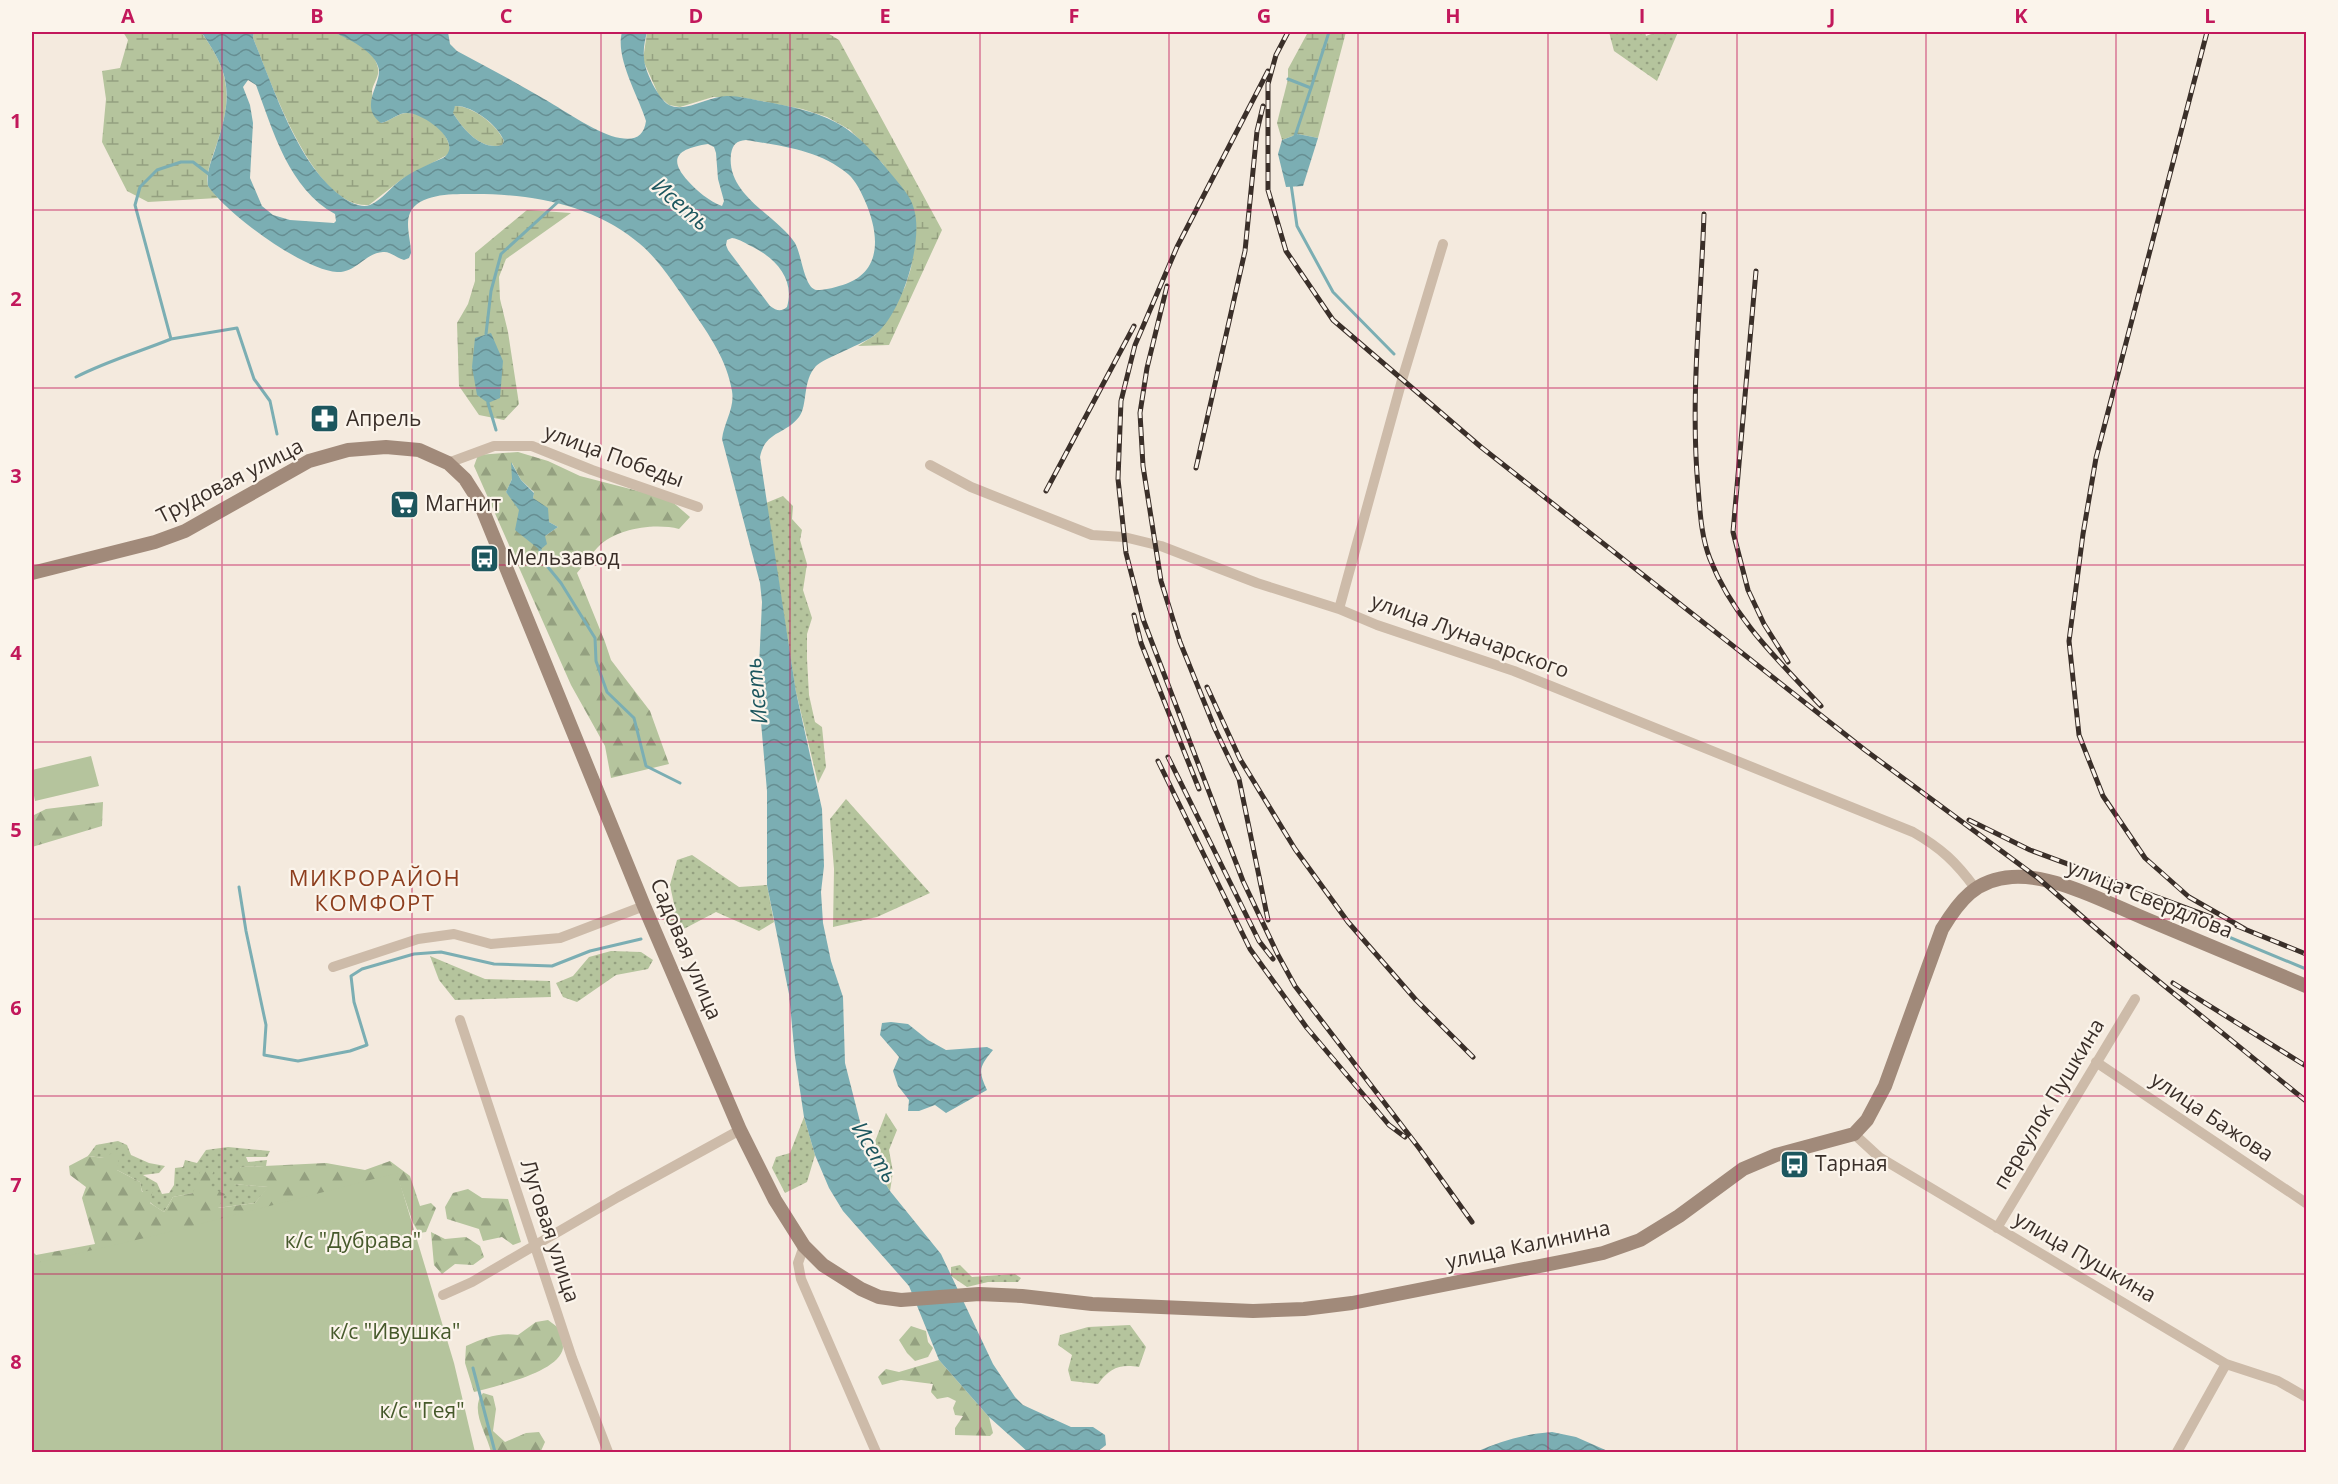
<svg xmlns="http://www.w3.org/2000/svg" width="2338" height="1484" font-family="'Open Sans',sans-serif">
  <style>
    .grass { fill: url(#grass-dots) }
    .forest { fill: url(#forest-firs); fill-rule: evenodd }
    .wetland { fill: url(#wetland-marsh) }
    .garden { fill: #b5c49d }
    .water { fill: url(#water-waves); fill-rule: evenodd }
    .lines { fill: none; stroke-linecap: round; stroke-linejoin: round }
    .stream { stroke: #7baeb3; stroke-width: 3 }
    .street { stroke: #cdbba9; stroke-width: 10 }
    .secondary { stroke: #a18a7a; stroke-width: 14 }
    .rail-casing { stroke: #3a2f29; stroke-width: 5 }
    .rail { stroke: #fbf4eb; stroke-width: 3; stroke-dasharray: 9; stroke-linecap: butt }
    .grid { fill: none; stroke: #c2185b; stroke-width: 1.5; stroke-opacity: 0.55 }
    .labels { text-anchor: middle; stroke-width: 4.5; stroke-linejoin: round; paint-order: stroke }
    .poi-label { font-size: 21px; fill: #3a2f29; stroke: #fbf4eb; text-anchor: start }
    .street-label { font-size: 21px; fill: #3a2f29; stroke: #fbf4eb }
    .park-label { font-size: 21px; fill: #46592b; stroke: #fbf4eb }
    .water-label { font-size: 22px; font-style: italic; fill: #1c565e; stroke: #fbf4eb }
    .neighbourhood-label { font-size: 22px; letter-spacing: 1.5px; fill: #8d3e1e; stroke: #fbf4eb }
    .neatline { fill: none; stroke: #c2185b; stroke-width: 2 }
    .grid-label { font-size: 20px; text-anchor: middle; font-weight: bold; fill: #c2185b }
  </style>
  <defs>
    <pattern id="grass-dots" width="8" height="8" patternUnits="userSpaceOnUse" patternTransform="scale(1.5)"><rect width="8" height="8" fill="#b5c49d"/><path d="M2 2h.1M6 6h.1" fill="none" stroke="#94a080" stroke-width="1.8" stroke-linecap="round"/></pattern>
    <pattern id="forest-firs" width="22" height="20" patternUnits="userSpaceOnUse" patternTransform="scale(1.5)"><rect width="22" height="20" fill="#b5c49d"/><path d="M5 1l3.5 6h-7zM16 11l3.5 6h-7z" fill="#94a080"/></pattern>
    <pattern id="wetland-marsh" width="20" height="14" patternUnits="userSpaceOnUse" patternTransform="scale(1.5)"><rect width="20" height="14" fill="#b5c49d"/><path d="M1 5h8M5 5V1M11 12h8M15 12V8" fill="none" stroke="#94a080"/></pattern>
    <pattern id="water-waves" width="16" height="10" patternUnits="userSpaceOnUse" patternTransform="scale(1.5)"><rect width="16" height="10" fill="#7baeb3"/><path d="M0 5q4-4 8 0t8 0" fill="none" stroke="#668e92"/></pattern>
  </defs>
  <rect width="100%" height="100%" fill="#f4eade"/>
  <path class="grass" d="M 1609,32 L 1645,32 L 1646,36 L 1656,32 L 1678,32 L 1657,81 L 1614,51 Z
    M 783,496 L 793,506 L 792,519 L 802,530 L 800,540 L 807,564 L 803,590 L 812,618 L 807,634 L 807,659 L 809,695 L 815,722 L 822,727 L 826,767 L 818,783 L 796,692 L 766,503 Z
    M 846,799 L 930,893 L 877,917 L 833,927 L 834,869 L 830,819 Z
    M 692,855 L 739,887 L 767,885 L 774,922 L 759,931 L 716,912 L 680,931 L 664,923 L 675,909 L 670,885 L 677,860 Z
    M 611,951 L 641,952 L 653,960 L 648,969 L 616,975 L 577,1002 L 563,997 L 556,983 L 573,976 L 589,957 Z
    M 430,956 L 485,979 L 550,981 L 551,997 L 455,1000 L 439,980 Z
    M 886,1113 L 897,1130 L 889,1150 L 893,1172 L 890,1191 L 869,1157 Z
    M 804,1117 L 815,1155 L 807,1182 L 785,1193 L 772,1168 L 776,1157 L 790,1153 Z
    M 118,1141 L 127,1145 L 131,1155 L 149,1163 L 165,1166 L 159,1173 L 143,1175 L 157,1183 L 162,1194 L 169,1193 L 174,1185 L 175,1168 L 183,1167 L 185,1160 L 197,1163 L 206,1150 L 228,1147 L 270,1151 L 267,1157 L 246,1157 L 248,1162 L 267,1160 L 266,1166 L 241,1167 L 234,1184 L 269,1187 L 255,1203 L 217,1208 L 193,1193 L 173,1197 L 164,1212 C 151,1204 142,1198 140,1182 L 117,1170 L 104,1158 L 88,1156 L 96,1145 Z
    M 960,1265 L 972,1277 L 1015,1274 L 1021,1278 L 1018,1282 L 988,1282 L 967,1287 L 951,1276 L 951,1267 Z
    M 1130,1325 L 1146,1347 L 1139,1367 C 1119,1364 1110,1368 1098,1384 L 1071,1381 L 1068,1370 L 1072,1355 L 1058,1345 L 1060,1335 L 1088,1327 Z"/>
  <path class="forest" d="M 518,452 L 548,461 L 580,476 L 669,499 L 690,517 L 679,529 C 655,523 617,528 598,547 C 590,555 584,565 577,573 L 605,642 L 611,660 L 650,711 L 669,764 L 611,778 L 605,746 L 571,685 L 474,466 L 478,455 ZM 512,463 L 521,480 L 534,492 L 533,498 L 549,522 L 558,527 L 545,536 L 506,492 L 512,479 Z
    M 103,802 L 102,826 L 32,847 L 32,816 L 46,809 Z
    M 120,1148 L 117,1170 L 140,1182 L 142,1192 L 153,1189 L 150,1203 L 164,1212 L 173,1197 L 193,1193 L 201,1169 L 215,1167 L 208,1187 L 225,1194 L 218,1208 L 255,1203 L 268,1187 L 233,1184 L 231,1176 L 241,1167 L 326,1163 L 365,1170 L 390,1161 L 410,1176 L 420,1206 L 431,1203 L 436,1208 L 426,1232 L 419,1233 L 413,1223 L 397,1176 L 32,1277 L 32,1251 L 36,1255 L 95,1244 L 82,1198 L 86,1187 L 70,1175 L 69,1166 L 88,1156 L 104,1158 Z
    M 468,1189 L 482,1198 L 508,1199 L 521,1242 L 513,1245 L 502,1237 L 483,1241 L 479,1229 L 447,1219 L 445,1207 L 453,1193 Z
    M 431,1232 L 445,1239 L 466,1237 L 480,1246 L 484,1257 L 473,1265 L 455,1264 L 442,1274 L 434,1265 Z
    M 548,1320 L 560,1329 C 561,1335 563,1343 563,1348 C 559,1373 495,1386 474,1392 L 465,1363 L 466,1346 C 483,1338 499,1332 518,1335 L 536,1322 Z
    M 911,1326 L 926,1331 L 928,1342 L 933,1348 L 928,1357 L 915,1361 L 907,1353 L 899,1340 Z
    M 939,1360 L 989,1417 L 993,1433 L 990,1436 L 955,1435 L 955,1428 L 963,1416 L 955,1415 L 953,1408 L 956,1401 L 948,1397 L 937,1399 L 931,1392 L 933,1384 L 901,1380 L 882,1385 L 878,1377 L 886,1369 L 899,1372 Z
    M 483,1393 L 493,1396 L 496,1409 L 493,1431 L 505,1442 L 526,1433 L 539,1432 L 545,1442 L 541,1451 L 491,1452 C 487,1434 469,1409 483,1393 Z"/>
  <path class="wetland" d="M 123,32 L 201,32 C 229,70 233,95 218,140 C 214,153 208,166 207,180 L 208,186 L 218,198 L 148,202 L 127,191 L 102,142 L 106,99 L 102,71 L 120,68 L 128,40 Z
    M 254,32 L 332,32 C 348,37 375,49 378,68 C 380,76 373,83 372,91 C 372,100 379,114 381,123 C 391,121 397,113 408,113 C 426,113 454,135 449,154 L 402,179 L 369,205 C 313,209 271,81 253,38 Z
    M 647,32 L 826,32 L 839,40 L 942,230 L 889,345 L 858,346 L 875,335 L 905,287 L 911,268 L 916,227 L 883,164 L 850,130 L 827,117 L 802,109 L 740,97 L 713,97 L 680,107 L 669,105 L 659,96 L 643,60 Z
    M 1308,32 L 1346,32 L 1318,138 L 1298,134 L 1282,140 L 1277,123 L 1288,79 L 1288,69 Z
    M 455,106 C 473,106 497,125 504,141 L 502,145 C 481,151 463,129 453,113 L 452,109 Z
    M 527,210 L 571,213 L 506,259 L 499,277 L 500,299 L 508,332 L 519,404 L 504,420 L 479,415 L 459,386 L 457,323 L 468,304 L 475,281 L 475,253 Z"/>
  <path class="garden" d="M 91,756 L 99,786 L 35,801 L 32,785 L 32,770 Z
    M 397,1173 L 454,1363 L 475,1452 L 32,1452 L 32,1264 L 149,1237 Z"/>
  <path class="water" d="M 201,32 L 254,32 L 253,38 C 275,90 297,166 345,199 C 352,203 361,208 370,205 C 382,200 392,186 402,179 C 415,170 429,164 443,158 C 465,143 424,113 407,113 C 397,113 391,121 381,123 C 359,107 380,86 379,70 C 377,52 346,37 332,32 L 448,32 L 450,44 L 457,51 C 487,67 517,83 546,100 C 565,111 599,135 620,138 C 635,141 644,136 646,121 C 638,95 615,58 622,32 L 647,32 C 645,40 643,49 644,58 C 644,70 659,100 669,105 C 686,113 709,96 727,96 C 741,96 754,100 767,102 C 831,114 851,123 892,175 C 900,185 911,196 914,209 C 924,242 901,318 872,337 C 858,346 825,358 816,366 C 802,381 808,406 799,417 C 785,435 765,431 760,457 L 796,692 L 822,809 L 824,866 L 821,892 L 823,923 L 831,961 L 843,997 L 845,1063 L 869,1157 L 890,1191 L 941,1254 L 993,1364 L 1015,1397 L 1023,1405 L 1071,1427 L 1093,1427 L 1105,1435 L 1106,1445 L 1097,1452 L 1028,1452 L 989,1417 L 939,1360 L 909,1286 L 843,1211 L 829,1188 L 815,1155 L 804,1117 L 795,1057 L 789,994 L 767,885 L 767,791 L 758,688 L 762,602 L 760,583 L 722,439 C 724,422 735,408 732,391 C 727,360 709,335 692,310 C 677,288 657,256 635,240 C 589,203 525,193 468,194 C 451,194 418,194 410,213 C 405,224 411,241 411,253 L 409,258 L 404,260 C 396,258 390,251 383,252 C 365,253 356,273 337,272 C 303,270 227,214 208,186 C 206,173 211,162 215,150 C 232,99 233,76 201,32 ZM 248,80 L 256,85 C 273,131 289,189 335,214 L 336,221 L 334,223 L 290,220 L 273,215 L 262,206 L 250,178 L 253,123 L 250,105 L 243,87 ZM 455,106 C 472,105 498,125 504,141 L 502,145 C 481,151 463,129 453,113 ZM 746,140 C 782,146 819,150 848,174 C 856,181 861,192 865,201 C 880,235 883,275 839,286 C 833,288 824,290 817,290 C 804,289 802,255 795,243 C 775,214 726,195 731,154 C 733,144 736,141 746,140 ZM 708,144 L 714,147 L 716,153 L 718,179 L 724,201 L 722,206 C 709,201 697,191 688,181 C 665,156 682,148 708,144 ZM 732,238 C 740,239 746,244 753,247 C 776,259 795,279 787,307 C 781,312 777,311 770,306 L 728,250 L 726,245 L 727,240 Z
    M 1298,134 L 1318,138 L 1303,186 L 1286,187 L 1278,154 L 1282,140 Z
    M 491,333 L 503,361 L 500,398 L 488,403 L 477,395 L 472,367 L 475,338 Z
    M 511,462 L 521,480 L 534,493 L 533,498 L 548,508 L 549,522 L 558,527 L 545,536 L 547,544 L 540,550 L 515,530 L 519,510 L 506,492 L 512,479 Z
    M 891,1022 L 908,1024 L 928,1040 L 946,1050 L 987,1047 L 993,1050 C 979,1067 978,1070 987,1090 L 946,1113 L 935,1105 L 919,1111 L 908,1111 L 909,1100 L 898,1086 L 893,1071 L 899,1057 L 880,1035 L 882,1023 Z
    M 1552,1432 L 1576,1437 L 1610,1452 L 1476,1452 C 1501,1441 1524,1434 1552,1432 Z"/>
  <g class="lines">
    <path class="stream" d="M 1288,79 L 1311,88 L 1329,32
      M 1294,139 L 1311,88
      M 210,175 L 193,162 L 181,162 L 157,170 L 140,187 L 135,205 L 171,339 L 237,328 L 254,379 L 270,401 L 277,434
      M 1291,184 L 1297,226 L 1333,292 L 1394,354
      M 486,334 L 491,291 L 501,254 L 559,201
      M 76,377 C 107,361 139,352 171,339
      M 488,403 L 496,430
      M 540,550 L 543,561 L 561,583 L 595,638 L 596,661 L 607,692 L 634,718 L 646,766 L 680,783
      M 239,887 L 246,931 L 266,1025 L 264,1055 L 298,1061 L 350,1051 L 367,1045 L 354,1002 L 351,976 L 362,969 L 414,954 L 441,952 L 494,964 L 552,966 L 590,951 L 641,939
      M 2200,925 L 2306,969
      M 473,1368 L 495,1452"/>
    <path class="street" d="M 448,463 L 494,446 L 532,446 L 592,470 L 698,507
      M 930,465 L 971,487 L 1092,535 L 1124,537 L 1161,546 L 1257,583 L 1339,609 L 1377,625 L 1514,671 L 1913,832 C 1941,848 1956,862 1975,888
      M 1339,609 L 1402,380 L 1443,244
      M 333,967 L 418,939 L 454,934 L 491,944 L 560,938 L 644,906
      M 460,1020 L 572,1358 L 608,1452
      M 2096,1062 L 2306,1203
      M 1854,1134 L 1879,1157 L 2226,1364 L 2278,1381 L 2306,1397
      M 1997,1228 L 2135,999
      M 804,1246 L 798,1263 L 801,1279 L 876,1452
      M 443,1295 L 472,1282 L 618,1197 L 740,1130
      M 2177,1452 L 2226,1364"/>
    <path class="secondary" d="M 32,573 L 155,542 L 185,531 L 309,461 L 348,450 L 386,447 L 419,450 L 448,463 L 465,479 L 479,501 L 644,906 L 740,1130 L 775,1200 L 804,1246 L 823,1265 L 861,1289 L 879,1297 L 901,1300 L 979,1294 L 1022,1296 L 1092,1304 L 1253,1311 L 1304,1309 L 1352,1303 L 1570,1260 L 1603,1253 L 1640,1240 L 1679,1216 L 1743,1169 L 1776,1155 L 1854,1134 L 1867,1120 L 1885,1086 L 1942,929 C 1959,901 1976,879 2012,877 C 2054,874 2107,903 2146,919 C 2199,941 2253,964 2306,986"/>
    <defs>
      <path id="rail" d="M 1288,32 L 1276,55 L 1268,84 L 1268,190 L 1286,251 L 1333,320 L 1481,447 L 1865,750 L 2038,878 L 2124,953 L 2306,1101
        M 2207,32 L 2096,458 L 2083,534 L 2069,641 L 2079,735 L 2103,796 L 2145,858 L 2189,897 L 2245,929
        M 1268,71 L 1177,247 L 1135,345 L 1121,401 L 1118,479 L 1126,553 L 1143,619 L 1243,881 L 1278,955 L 1295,986 L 1419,1148 L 1472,1222
        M 1704,214 C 1701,305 1690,397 1698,487 C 1700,511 1701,536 1710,559 C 1733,618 1779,661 1821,706
        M 1756,271 L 1733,532 L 1748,590 L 1764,624 L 1788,662
        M 1167,286 L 1147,368 L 1140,413 L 1143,466 L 1161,581 L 1180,642 L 1215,729 L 1239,779 L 1268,920
        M 1196,468 L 1245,251 L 1257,131 L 1263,106
        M 1046,491 L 1134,326
        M 1134,615 L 1141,643 L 1199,789
        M 1207,687 L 1240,759 L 1295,849 L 1348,922 L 1416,1000 L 1473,1057
        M 1168,757 L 1259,941 L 1273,959
        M 1158,761 L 1250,949 L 1307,1028 L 1389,1125 L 1405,1137
        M 1969,820 L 2030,850 L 2211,917
        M 2237,926 L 2306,954
        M 2173,983 L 2306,1066"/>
    </defs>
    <use href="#rail" class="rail-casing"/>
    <use href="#rail" class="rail"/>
  </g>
  <path class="grid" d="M 222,32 L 222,1452M 412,32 L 412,1452M 601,32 L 601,1452M 790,32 L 790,1452M 980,32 L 980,1452M 1169,32 L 1169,1452M 1358,32 L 1358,1452M 1548,32 L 1548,1452M 1737,32 L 1737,1452M 1926,32 L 1926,1452M 2116,32 L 2116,1452M 32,210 L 2306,210M 32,388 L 2306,388M 32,565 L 2306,565M 32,742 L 2306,742M 32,919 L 2306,919M 32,1096 L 2306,1096M 32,1274 L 2306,1274"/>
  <defs>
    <symbol id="pharmacy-square" viewBox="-11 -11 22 22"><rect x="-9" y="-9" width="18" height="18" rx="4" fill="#1c565e" stroke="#fbf4eb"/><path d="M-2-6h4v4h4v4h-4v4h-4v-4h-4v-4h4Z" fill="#fff"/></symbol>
    <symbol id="supermarket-square" viewBox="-11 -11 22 22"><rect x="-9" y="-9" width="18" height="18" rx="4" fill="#1c565e" stroke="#fbf4eb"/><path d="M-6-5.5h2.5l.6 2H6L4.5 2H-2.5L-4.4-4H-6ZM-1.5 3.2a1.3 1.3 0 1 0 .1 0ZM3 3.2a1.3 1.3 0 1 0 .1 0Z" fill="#fff"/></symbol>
    <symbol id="bus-square" viewBox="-11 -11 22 22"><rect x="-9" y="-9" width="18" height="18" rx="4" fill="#1c565e" stroke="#fbf4eb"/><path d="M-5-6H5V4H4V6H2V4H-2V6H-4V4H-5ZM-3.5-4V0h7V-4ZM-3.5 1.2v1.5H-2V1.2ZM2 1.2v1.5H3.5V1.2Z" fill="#fff"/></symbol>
  </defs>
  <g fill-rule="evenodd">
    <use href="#pharmacy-square" x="308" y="402" width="33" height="33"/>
    <use href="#supermarket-square" x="388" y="488" width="33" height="33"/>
    <use href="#bus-square" x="468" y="542" width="33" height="33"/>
    <use href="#bus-square" x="1778" y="1148" width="33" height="33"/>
  </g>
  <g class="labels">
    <g class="poi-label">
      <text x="346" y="426">Апрель</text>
      <text x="425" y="511">Магнит</text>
      <text x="506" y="565">Мельзавод</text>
      <text x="1815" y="1171">Тарная</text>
    </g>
    <g class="street-label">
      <text transform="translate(614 456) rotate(20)" y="7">улица Победы</text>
      <text transform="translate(230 481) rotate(-27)" y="7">Трудовая улица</text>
      <text transform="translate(1470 636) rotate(20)" y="7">улица Луначарского</text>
      <text transform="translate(2150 899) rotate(22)" y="7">улица Свердлова</text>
      <text transform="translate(686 949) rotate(67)" y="7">Садовая улица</text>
      <text transform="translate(2049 1104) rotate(-59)" y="7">переулок Пушкина</text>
      <text transform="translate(2212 1117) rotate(34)" y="7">улица Бажова</text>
      <text transform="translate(550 1231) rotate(72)" y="7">Луговая улица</text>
      <text transform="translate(1528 1245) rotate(-12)" y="7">улица Калинина</text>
      <text transform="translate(2085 1257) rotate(30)" y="7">улица Пушкина</text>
    </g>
    <g class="park-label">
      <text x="353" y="1248">к/с "Дубрава"</text>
      <text x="395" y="1339">к/с "Ивушка"</text>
      <text x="422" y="1418">к/с "Гея"</text>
    </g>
    <g class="water-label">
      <text transform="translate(681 204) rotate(41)" y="8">Исеть</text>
      <text transform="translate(756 691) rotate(-96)" y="8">Исеть</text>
      <text transform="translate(875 1152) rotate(59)" y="8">Исеть</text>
    </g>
    <g class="neighbourhood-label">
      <text x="375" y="886">МИКРОРАЙОН<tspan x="375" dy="25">КОМФОРТ</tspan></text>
    </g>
  </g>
  <rect width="2338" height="1484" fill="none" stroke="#fbf4eb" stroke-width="66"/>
  <rect x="33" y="33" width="2272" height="1418" class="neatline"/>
  <g class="grid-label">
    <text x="128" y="23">A</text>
    <text x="317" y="23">B</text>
    <text x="506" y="23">C</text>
    <text x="696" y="23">D</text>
    <text x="885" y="23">E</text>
    <text x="1074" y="23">F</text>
    <text x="1264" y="23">G</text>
    <text x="1453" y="23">H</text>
    <text x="1642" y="23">I</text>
    <text x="1832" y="23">J</text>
    <text x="2021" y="23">K</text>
    <text x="2210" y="23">L</text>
    <text x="16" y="128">1</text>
    <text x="16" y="306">2</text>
    <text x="16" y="483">3</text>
    <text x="16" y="660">4</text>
    <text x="16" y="837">5</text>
    <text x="16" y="1015">6</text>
    <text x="16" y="1192">7</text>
    <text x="16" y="1369">8</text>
  </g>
</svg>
